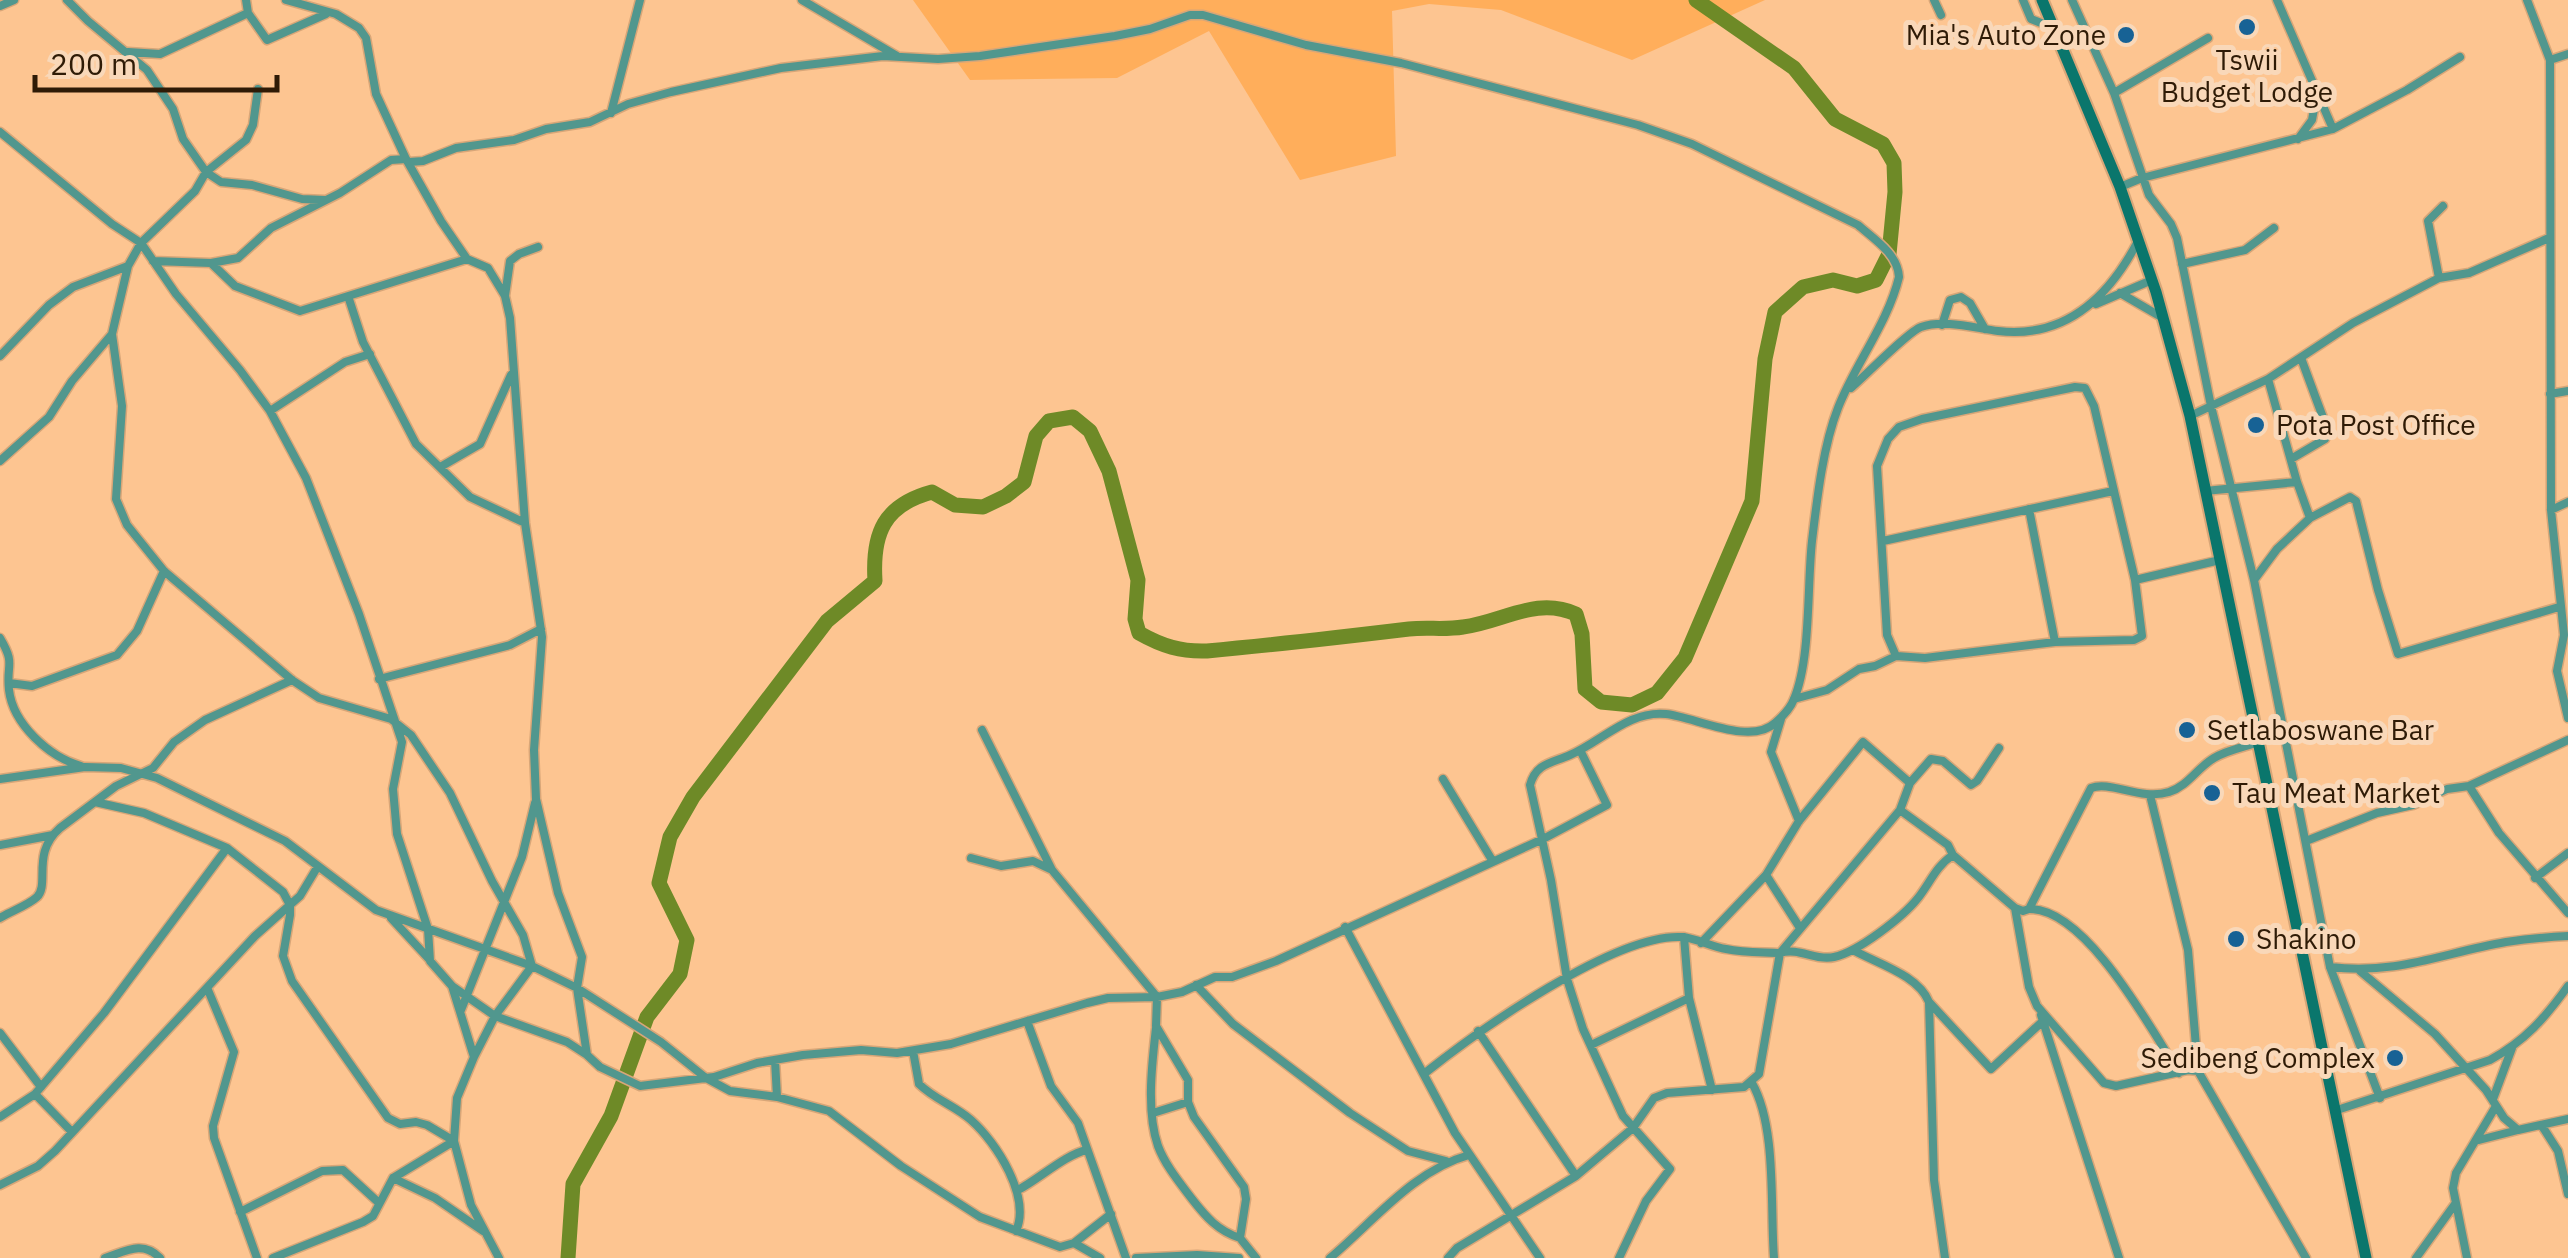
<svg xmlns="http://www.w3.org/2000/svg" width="2568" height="1258" font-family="'IBM Plex Sans',sans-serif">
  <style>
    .green { fill: #ffae5b }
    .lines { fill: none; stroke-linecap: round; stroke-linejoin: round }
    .river { stroke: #6e8a27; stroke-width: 15 }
    .street-casing { stroke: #d8a678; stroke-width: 11 }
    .secondary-casing { stroke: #d8a678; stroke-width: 15 }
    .street { stroke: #51978e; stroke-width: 8 }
    .secondary { stroke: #0a766c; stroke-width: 11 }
    .poi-dot { fill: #176295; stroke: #f9d8b9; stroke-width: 4 }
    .labels { text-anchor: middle; stroke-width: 10; stroke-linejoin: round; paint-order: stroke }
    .poi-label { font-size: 28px; fill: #2f1b06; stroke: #f9d8b9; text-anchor: start }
  </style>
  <rect width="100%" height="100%" fill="#fdc591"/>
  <path class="green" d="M 913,0 L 1765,0 L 1632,60 L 1501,10 L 1429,4 L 1392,11 L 1396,156 L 1300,180 L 1209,31 L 1117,78 L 970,80 Z"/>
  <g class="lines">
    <path class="river" d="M 568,1258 L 573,1184 L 611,1116 L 647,1017 L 680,974 L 687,940 L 659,883 L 670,837 L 693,797 L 827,621 L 875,581 C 872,533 884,505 932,492 L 955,505 L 983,507 L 1006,496 L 1024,482 L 1036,436 L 1049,421 L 1073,417 L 1090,431 L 1109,471 L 1138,580 L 1135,619 L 1139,633 C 1162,646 1181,652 1207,651 C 1274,645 1342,637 1409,629 C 1427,627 1445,630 1463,627 C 1503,622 1536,596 1576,614 L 1582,634 L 1585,689 L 1601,702 L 1632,705 L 1657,693 L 1685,658 L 1752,501 L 1765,359 L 1775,312 L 1803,287 L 1833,280 L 1857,286 L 1876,280 L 1889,254 L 1895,192 L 1894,163 L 1883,144 L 1835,119 L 1794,68 L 1696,0"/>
    <defs>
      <path id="street" d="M 67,0 L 88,21 L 147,70 L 173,109 L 183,139 L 206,172 L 221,182 L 252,185 L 302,199 L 325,200
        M 246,0 L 248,13 L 267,40 L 326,14
        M 286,0 L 336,14 L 359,28 L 366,38 L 376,94 L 406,159 L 441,221 L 467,259 L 488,268 L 505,296 L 510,318 L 525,523 L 542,637 L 534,750 L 536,799 L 558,893 L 582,957 L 577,988 L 587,1055 L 600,1067 L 640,1086 L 714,1077 L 757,1063 L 803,1055 L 861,1050 L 897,1053 L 951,1044 L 1087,1003 L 1108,998 L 1157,997 L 1182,992 L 1215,977 L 1232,977 L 1276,961 L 1543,839 L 1607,805 L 1580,750
        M 802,0 L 897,56
        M 1934,0 L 1941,15
        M 2023,0 L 2031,19 L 2054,28
        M 2072,0 L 2114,93 L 2149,195 L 2171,224 L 2177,238 L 2211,406 L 2254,580 L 2330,967 L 2380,1098
        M 2277,0 L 2333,129
        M 2527,0 L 2550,60 L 2551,510 L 2564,635 L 2557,671 L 2568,718
        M 0,6 L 14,0
        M 128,52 L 160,54 L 248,13
        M 2550,60 L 2568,54
        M 2114,93 L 2208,38
        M 611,113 L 640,0
        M 0,132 L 112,224 L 141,243 L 176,294 L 240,370 L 270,411 L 306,478 L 359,614 L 402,742 L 393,789 L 397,834 L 428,929 L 430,961 L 452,986 L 474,1057 L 457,1098 L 454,1141 L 471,1205 L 499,1258
        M 2298,139 L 2312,120 L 2317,93
        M 409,162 L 423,161 L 456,148 L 514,140 L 546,129 L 590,122 L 628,104 L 671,92 L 781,68 L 883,56 L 938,59 L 980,56 L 1115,36 L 1150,29 L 1190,15 L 1203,15 L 1306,45 L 1401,63 L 1638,125 L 1692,144 L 1858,225 C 1874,239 1898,254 1899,277 C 1888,323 1855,364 1838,408 C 1823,446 1817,499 1812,541 C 1807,586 1811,659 1794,699 C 1791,707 1782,717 1775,723 C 1750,746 1695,717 1666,714 C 1629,710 1601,742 1570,755 C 1552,763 1536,763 1530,785 L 1551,880 L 1567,979 L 1583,1029 L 1623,1116 L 1670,1169 L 1646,1201 L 1619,1258
        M 2120,187 L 2142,178 L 2333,129 L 2407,90 L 2460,57
        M 153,261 L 211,263 L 235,286 L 300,311 L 467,259
        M 211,263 L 238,258 L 271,228 L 340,193 L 391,160 L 406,159
        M 2182,264 L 2245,250 L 2274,228
        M 128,266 L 112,334 L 122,406 L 116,499 L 127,525 L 164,571 L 292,680 L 319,698 L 391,719 L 411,735 L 450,793 L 492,881 L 523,935 L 532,966 L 495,1016 L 474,1057
        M 2439,278 L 2428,221 L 2443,206
        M 2120,293 L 2163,318
        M 348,296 L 363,342 L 416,444 L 470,497 L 525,523
        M 505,296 L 510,261 L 519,254 L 538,247
        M 2096,304 L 2152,280
        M 1942,325 L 1950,300 L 1961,297 L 1970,303 L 1985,329
        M 0,356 L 49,305 L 73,287 L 128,266 L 141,243 L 195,191 L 206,172 L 246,140 L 253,125 L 258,89
        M 2268,379 L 2297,482 L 2310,518 L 2350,497 L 2356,501 L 2378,590 L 2398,654 L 2559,607
        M 1851,388 C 1864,377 1909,331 1921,327 C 1944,319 1974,328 1998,331 C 2066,339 2109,297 2138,241
        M 2550,394 L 2568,391
        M 270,411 L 345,362 L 370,354
        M 2190,416 L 2268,379 L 2353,323 L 2439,278 L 2469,273 L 2549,238
        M 2291,459 L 2325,439 L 2328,431 L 2301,358
        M 0,461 L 49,417 L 72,381 L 112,334
        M 442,466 L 480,444 L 511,375
        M 2205,491 L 2297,482
        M 2029,509 L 2055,642
        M 2551,510 L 2568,502
        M 1883,541 L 2113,491
        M 2135,580 L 2220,560
        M 2254,580 L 2277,549 L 2310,518
        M 0,638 C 16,665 6,663 9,690 C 13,724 49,757 81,766
        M 379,679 L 510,645 L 541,629
        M 9,683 L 32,686 L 117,655 L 137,631 L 164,571
        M 1794,699 L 1827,690 L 1859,669 L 1875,666 L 1896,656 L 1925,658 L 2055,642 L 2134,640 L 2142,636 L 2135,580 L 2094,406 L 2085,388 L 2075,387 L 1922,419 L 1899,427 L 1888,439 L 1877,466 L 1887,635 L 1896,656
        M 1781,719 L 1771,752 L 1799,821
        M 982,730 L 1052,870 L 1157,997 L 1156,1026 L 1188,1080 L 1188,1102 L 1194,1117 L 1244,1187 L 1246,1199 L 1240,1238 L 1256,1258
        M 0,779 L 85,767 L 121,768 L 157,778 L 285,841 L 376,910 L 532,966 L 577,988 L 661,1042 L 706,1078 L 730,1091 L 777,1097 L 829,1111 L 901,1166 L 980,1217 L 1060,1247 L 1074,1243 L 1100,1258
        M 1443,779 L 1492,860
        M 2469,786 L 2499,833 L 2568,913
        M 2150,795 L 2188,950 L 2198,1071 L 2306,1258
        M 95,802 L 144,813 L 227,848 L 283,892 L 290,905 L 290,915 L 283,956 L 292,981 L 388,1118 L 400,1124 L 416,1122 L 427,1125 L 454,1141
        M 1900,810 L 1948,845 L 1953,855
        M 2306,841 L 2377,813 L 2413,805 L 2447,789 L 2469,786 L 2568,740
        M 0,845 L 53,835
        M 971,858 L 1001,866 L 1033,861 L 1052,870
        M 1766,875 L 1800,928
        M 2535,878 L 2568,853
        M 2015,908 L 2029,987 L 2037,1006 L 2104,1083 L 2116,1086 L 2188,1070 L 2198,1071
        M 2029,909 C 2086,908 2151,1029 2179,1073
        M 0,918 C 11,911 27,906 37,897 C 50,884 31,853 60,828 L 116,786 L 153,768 L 174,742 L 205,720 L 292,680
        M 391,918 L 429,959
        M 1345,927 L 1455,1133 L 1540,1258
        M 1684,937 L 1689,998 L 1712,1090
        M 1701,943 L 1766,875 L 1799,821 L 1863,742 L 1910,783
        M 1853,950 C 1878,964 1918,975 1929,1002 L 1934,1180 L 1945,1258
        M 2330,967 C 2398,975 2442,953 2506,942 C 2527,939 2547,937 2568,936
        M 2360,971 L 2435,1034 L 2486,1090 L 2504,1118 L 2518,1130 L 2568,1119
        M 1196,985 L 1233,1024 L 1350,1113 L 1408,1151 L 1446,1161
        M 452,986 L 495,1016 L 567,1042 L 587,1055
        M 208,990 L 234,1052 L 213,1126 L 214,1138 L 257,1258
        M 1929,1002 L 1991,1069 L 2043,1021
        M 461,1010 L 522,857 L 535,803
        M 2041,1015 L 2119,1258
        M 1027,1021 L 1051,1086 L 1078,1123 L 1126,1258
        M 1156,1028 C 1152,1064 1146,1111 1158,1146 C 1165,1165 1180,1183 1192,1199 C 1206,1217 1218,1231 1240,1238
        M 1478,1031 L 1576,1176
        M 0,1033 L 41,1087
        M 1591,1045 L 1689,998
        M 913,1051 L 919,1084 C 934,1099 955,1106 971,1120 C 997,1143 1031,1197 1016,1231
        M 775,1060 L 777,1097
        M 1425,1073 C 1478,1031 1615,933 1682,937 C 1696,938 1712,947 1726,949 C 1744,953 1763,952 1780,953 L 1900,810 L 1910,783 L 1931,759 L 1943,761 L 1971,785 L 1977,781 L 1999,748
        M 1752,1083 C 1777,1127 1770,1207 1774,1258
        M 35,1094 L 72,1132
        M 2493,1099 L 2512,1048
        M 2334,1111 L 2490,1060 C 2525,1041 2545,1018 2568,986
        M 1153,1113 L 1188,1102
        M 0,1117 L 35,1094 L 104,1013 L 227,848
        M 2542,1126 L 2558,1151 L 2568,1194
        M 2479,1140 L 2518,1130
        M 393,1178 L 435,1198 L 483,1231
        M 0,1185 L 38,1166 L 55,1151 L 255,936 L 300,896 L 318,866
        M 1018,1190 C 1039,1179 1066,1154 1087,1150
        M 240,1212 L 322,1171 L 343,1170 L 379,1203
        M 1074,1243 L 1111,1214
        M 105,1258 C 126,1251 143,1240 160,1258
        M 273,1258 L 363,1222 L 373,1216 L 393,1178 L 454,1141
        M 1136,1258 L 1197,1255 L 1239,1258
        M 1330,1258 C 1373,1222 1414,1170 1469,1155
        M 1448,1258 L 1457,1248 L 1576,1176 L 1633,1128 L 1654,1098 L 1667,1093 L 1744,1087 L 1759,1074 L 1780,953 C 1799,947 1815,961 1834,957 C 1858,952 1903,917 1918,898 C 1930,883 1936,866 1953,855 L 2015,908 L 2023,911 L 2029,909 L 2091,788 C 2110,780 2141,801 2169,792 C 2188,786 2197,768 2214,758 C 2227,750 2244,747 2259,742
        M 2416,1258 L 2455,1204
        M 2467,1258 L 2453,1188 L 2456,1173 L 2496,1106"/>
      <path id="secondary" d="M 2042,0 L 2120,187 L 2156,292 L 2190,416 L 2366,1258"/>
    </defs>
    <use href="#street" class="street-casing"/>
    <use href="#secondary" class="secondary-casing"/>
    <use href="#street" class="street"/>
    <use href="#secondary" class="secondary"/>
  </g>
  <g class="poi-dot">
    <circle cx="2247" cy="27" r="10"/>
    <circle cx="2126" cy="35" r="10"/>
    <circle cx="2256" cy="425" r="10"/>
    <circle cx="2187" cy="730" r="10"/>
    <circle cx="2212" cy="793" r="10"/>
    <circle cx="2236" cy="939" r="10"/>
    <circle cx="2395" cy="1058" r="10"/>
  </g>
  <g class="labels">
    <g class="poi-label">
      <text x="2106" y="45" text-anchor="end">Mia's Auto Zone</text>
      <text x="2247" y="70" text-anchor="middle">Tswii<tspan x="2247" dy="32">Budget Lodge</tspan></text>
      <text x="2276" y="435">Pota Post Office</text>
      <text x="2207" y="740">Setlaboswane Bar</text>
      <text x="2232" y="803">Tau Meat Market</text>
      <text x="2256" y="949">Shakino</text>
      <text x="2375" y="1068" text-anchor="end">Sedibeng Complex</text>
    </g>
  </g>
  <path d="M35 75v15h242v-15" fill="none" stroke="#2f1b06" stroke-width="5"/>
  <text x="50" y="75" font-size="30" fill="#2f1b06" stroke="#f9d8b9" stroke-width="8" paint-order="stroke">200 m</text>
</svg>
